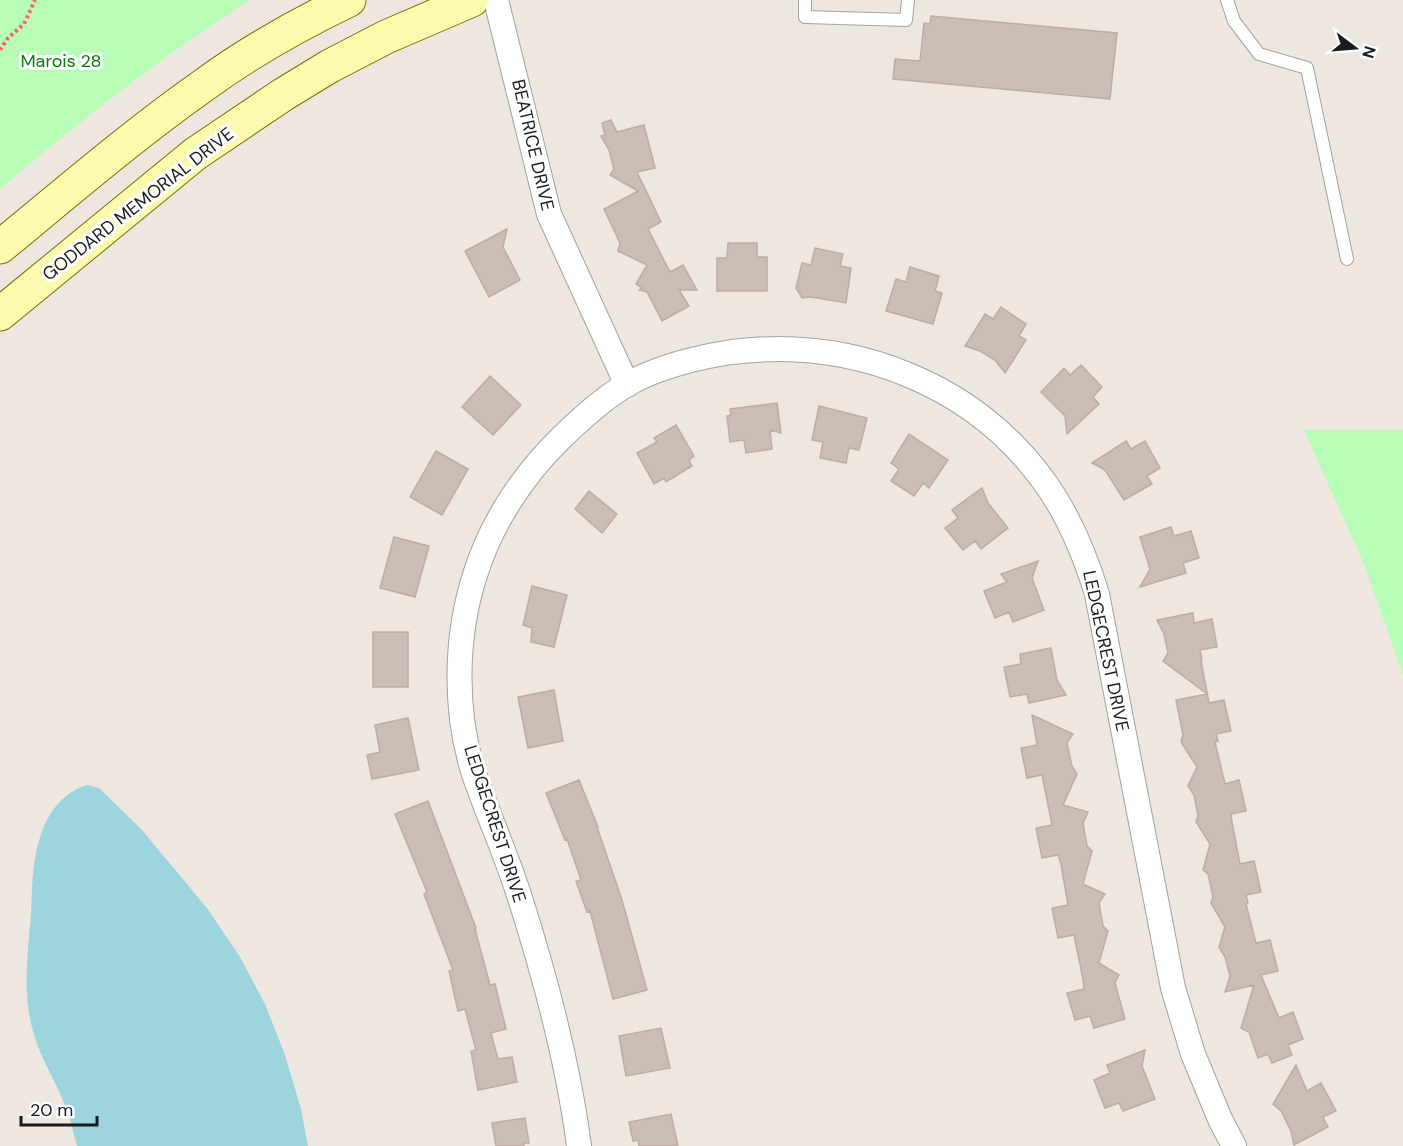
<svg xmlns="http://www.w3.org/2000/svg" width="1403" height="1146" font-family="'DM Sans',sans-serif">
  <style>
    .park { fill: #b7fcb7 }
    .water { fill: #9cd5de }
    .building { fill: #c9bdb5; stroke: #c0aca1; stroke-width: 1.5 }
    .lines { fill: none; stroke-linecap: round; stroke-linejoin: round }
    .lane-casing { stroke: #a2a2a2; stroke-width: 14 }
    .street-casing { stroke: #a2a2a2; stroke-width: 26 }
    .secondary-casing { stroke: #707400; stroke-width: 35 }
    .path { stroke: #ff625f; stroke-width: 4; stroke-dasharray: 3 3; stroke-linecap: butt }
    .lane { stroke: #fff; stroke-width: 12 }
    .street { stroke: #fff; stroke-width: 24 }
    .secondary { stroke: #fdfaae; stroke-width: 33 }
    .labels { text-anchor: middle; stroke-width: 6; stroke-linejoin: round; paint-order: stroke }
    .park-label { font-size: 18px; fill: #057d05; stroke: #fff }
    .street-label { font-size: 18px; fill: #1b1b1b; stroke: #fff }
  </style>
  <rect width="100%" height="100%" fill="#ede7df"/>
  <path class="park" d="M 0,0 L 250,0 C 162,56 80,121 0,189 Z
    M 1304,430 L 1403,430 L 1403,675 L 1364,564 Z"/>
  <path class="water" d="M 87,785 L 99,788 L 142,830 L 207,908 L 240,957 L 265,1004 L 285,1055 L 301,1109 L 308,1146 L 77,1146 C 74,1134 71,1122 67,1111 C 58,1084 40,1059 33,1031 C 22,993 28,952 31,913 C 32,889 32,864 39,841 C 46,815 61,793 87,785 Z"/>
  <path class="building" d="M 931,16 L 1117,33 L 1110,99 L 893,79 L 895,59 L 920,61 L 924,23 L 930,24 Z
    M 611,120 L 617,132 L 644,125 L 655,168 L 637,172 L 661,222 L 648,229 L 670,272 L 683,265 L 697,290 L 679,290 L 689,306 L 662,321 L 647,292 L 639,290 L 642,288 L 636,284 L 647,265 L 618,251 L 620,243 L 604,209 L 638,191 L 610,175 L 614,169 L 609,150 L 601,136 L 605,135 L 602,123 Z
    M 507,229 L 503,247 L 520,280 L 489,297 L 465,251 Z
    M 728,243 L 757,243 L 757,257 L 767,257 L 767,291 L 717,291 L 717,258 L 727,258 Z
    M 815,248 L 843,254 L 840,266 L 851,268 L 846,303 L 811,297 L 802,298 L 796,288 L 802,263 L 811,265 Z
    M 910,267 L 939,276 L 935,291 L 942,293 L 933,324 L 886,311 L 896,279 L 906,282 Z
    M 1001,307 L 1026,324 L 1019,336 L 1026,340 L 1005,373 L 995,360 L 980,351 L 965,346 L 985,314 L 993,319 Z
    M 1081,365 L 1102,387 L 1093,397 L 1099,404 L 1067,434 L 1065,416 L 1041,392 L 1064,368 L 1070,375 Z
    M 490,376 L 521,405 L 493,435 L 462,407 Z
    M 777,403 L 781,433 L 770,430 L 772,449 L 746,453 L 744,440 L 730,442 L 727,416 L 731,415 L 730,409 Z
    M 819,406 L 867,418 L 859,450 L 849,448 L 846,463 L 820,458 L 823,442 L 812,440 Z
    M 676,425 L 694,456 L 689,460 L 692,466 L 666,482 L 664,478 L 654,484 L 637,453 L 657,442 L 654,438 Z
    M 909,434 L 948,460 L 929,488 L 923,483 L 914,496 L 891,481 L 899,469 L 891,463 Z
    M 1126,441 L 1131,449 L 1145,441 L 1160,468 L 1147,476 L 1152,484 L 1124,500 L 1105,470 L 1092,463 Z
    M 436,451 L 468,469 L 442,515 L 410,497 Z
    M 982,488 L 988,503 L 1008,528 L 981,549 L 975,541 L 963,550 L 945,528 L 958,518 L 952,510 Z
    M 589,491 L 617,514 L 602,533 L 575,509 Z
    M 1171,527 L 1174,536 L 1191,531 L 1199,558 L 1183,563 L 1186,573 L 1140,587 L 1150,569 L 1140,537 Z
    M 394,537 L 429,546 L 415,597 L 380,588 Z
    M 1038,561 L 1032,578 L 1044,610 L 1013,622 L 1009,612 L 995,618 L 984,591 L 1007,582 L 1001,574 Z
    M 532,586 L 567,595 L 554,647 L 531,642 L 532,628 L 523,625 Z
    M 1193,613 L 1194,623 L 1212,619 L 1217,647 L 1200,650 L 1202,660 L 1201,661 L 1209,703 L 1224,700 L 1231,731 L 1216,734 L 1218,741 L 1215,742 L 1225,784 L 1239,780 L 1246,811 L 1231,814 L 1232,822 L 1240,864 L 1254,861 L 1261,892 L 1246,895 L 1248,903 L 1246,904 L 1256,943 L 1270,940 L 1278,971 L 1261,975 L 1279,1018 L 1293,1012 L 1303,1039 L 1288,1045 L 1292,1055 L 1272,1063 L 1268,1054 L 1258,1058 L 1249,1032 L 1241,1028 L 1254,985 L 1225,992 L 1230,976 L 1225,957 L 1219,947 L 1225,927 L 1211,903 L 1213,897 L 1208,874 L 1203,870 L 1210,844 L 1196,822 L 1198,816 L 1194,795 L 1188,786 L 1197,767 L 1181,742 L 1183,735 L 1176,700 L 1207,694 L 1163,661 L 1168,653 L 1164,634 L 1157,620 Z
    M 373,632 L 408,632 L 408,687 L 373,687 Z
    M 1051,648 L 1057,680 L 1066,695 L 1029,703 L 1027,694 L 1010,697 L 1004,667 L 1021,664 L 1020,654 Z
    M 554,690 L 563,741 L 528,748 L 518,697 Z
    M 1032,715 L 1073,734 L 1067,743 L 1072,766 L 1077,774 L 1063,805 L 1088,812 L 1083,823 L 1087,846 L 1092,851 L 1083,884 L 1105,894 L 1099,903 L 1103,926 L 1108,931 L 1099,963 L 1119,975 L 1115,983 L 1125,1019 L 1094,1028 L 1090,1016 L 1075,1020 L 1067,993 L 1084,989 L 1083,979 L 1074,935 L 1058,938 L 1052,908 L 1068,905 L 1061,864 L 1058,855 L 1042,858 L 1036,828 L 1052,825 L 1042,775 L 1027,778 L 1021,748 L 1037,745 Z
    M 408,718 L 419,770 L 372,779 L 367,755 L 380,752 L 375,725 Z
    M 579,780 L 598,827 L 597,827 L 622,900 L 647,990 L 613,999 L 590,911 L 587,912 L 576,881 L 581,880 L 567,839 L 565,840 L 546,793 Z
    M 428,801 L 476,928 L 475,929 L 490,985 L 495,984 L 506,1029 L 491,1033 L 498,1059 L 512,1057 L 517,1082 L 478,1090 L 471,1051 L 476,1050 L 465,1009 L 458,1011 L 449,971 L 453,970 L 424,894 L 427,892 L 395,814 Z
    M 661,1028 L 670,1068 L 626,1076 L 619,1036 Z
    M 1145,1050 L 1142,1066 L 1155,1099 L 1123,1111 L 1119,1103 L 1105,1108 L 1094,1080 L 1110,1073 L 1107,1065 Z
    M 1296,1065 L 1307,1091 L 1321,1083 L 1336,1111 L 1323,1117 L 1328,1127 L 1294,1145 L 1291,1131 L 1281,1111 L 1273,1104 Z
    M 671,1114 L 678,1146 L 639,1146 L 638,1140 L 633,1141 L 629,1122 Z
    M 525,1118 L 529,1143 L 524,1143 L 524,1146 L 496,1146 L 492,1123 Z"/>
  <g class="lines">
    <defs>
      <path id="lane" d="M 805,0 L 805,17 L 906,20 L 908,0
        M 1227,0 L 1234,21 L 1259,54 L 1307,68 L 1347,259"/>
      <path id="street" d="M 496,0 L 549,214 L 627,385
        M 579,1146 C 568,1061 545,976 519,895 C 506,854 488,815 474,774 C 454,712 455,637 475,575 C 491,523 523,475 562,437 C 584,416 608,394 635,380 C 666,365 698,357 732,352 C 853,337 974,383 1046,484 C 1070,518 1085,555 1097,594 L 1173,988 L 1193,1054 L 1220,1119 L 1234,1146"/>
      <path id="secondary" d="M 0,247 C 67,192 133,135 204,85 C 249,52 299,24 349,0
        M 0,314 L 195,154 L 284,94 L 330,66 L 386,37 L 472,0"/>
    </defs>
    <use href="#lane" class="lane-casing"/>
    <use href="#street" class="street-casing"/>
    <use href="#secondary" class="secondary-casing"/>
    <path class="path" d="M 0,50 L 8,38 L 24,24 L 35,0"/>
    <use href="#lane" class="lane"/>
    <use href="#street" class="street"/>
    <use href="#secondary" class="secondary"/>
  </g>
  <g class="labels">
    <g class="park-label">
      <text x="61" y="67">Marois 28</text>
    </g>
    <g class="street-label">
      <text transform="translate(533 145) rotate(77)" y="6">BEATRICE DRIVE</text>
      <text transform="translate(138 204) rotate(-38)" y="6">GODDARD MEMORIAL DRIVE</text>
      <text transform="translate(1106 651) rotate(78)" y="6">LEDGECREST DRIVE</text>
      <text transform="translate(495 824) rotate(72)" y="6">LEDGECREST DRIVE</text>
    </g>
  </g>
  <g transform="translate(1355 48) rotate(106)" stroke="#ffffff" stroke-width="4.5" paint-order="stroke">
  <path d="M0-4.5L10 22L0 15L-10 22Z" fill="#1b1b1b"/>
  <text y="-9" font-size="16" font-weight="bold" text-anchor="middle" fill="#1b1b1b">N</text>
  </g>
  <path d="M21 1116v9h76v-9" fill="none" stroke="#1b1b1b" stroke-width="3"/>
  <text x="30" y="1116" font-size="18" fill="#1b1b1b" stroke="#ffffff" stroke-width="4.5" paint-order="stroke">20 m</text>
</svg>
